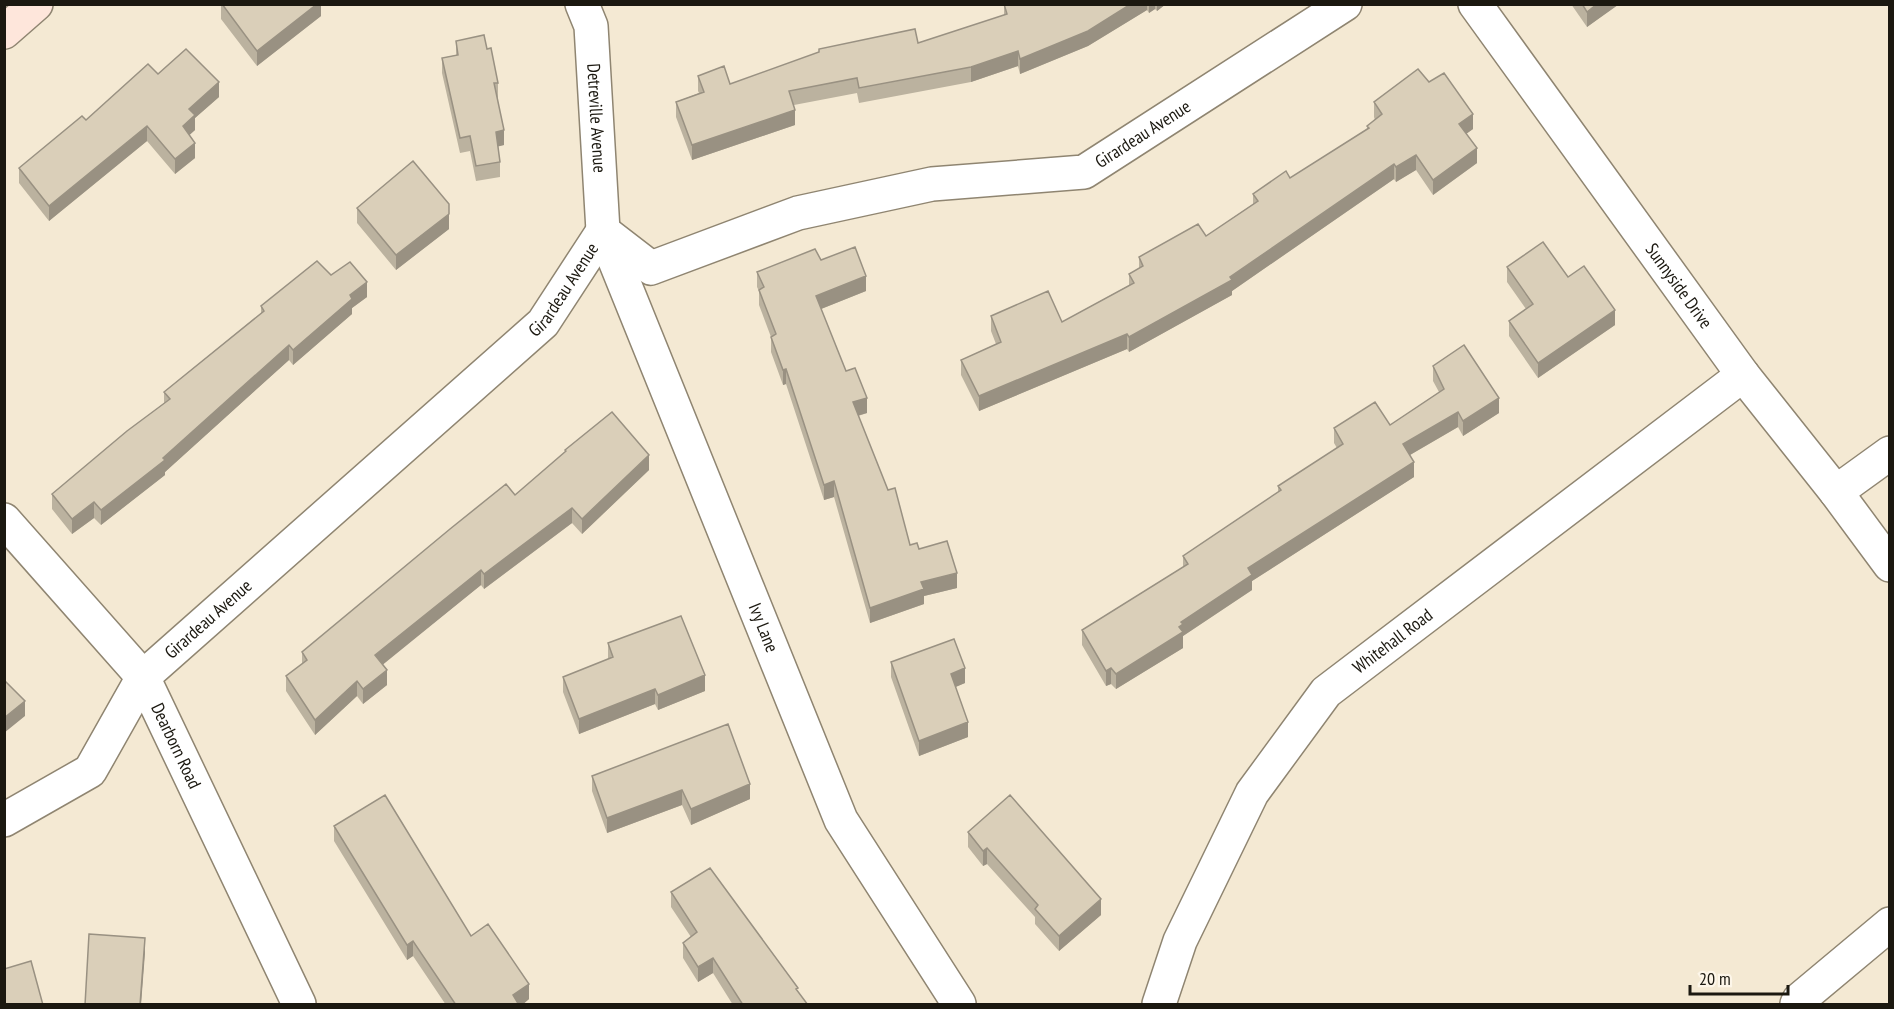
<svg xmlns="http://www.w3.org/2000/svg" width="1894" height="1009" font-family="'PT Sans Narrow',sans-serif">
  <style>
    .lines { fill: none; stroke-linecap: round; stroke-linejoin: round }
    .street-casing { stroke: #8f8571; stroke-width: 36 }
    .secondary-casing { stroke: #8f8571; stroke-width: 36 }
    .street { stroke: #fff; stroke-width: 33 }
    .secondary { stroke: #fee6db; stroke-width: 33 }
    .wall { fill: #bbb29f }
    .shaded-wall { fill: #999182 }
    .building { fill: #dacfb9; stroke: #999182; stroke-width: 1.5 }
    .labels { text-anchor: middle; stroke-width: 4.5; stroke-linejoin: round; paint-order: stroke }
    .street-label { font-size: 18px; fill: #1b1810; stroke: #fdf6e9 }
  </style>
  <rect width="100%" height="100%" fill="#f4e9d3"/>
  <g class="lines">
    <defs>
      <g id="street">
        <path id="s1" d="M 582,4 L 591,26 L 603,231 L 841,820 L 959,1004"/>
        <path id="s2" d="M 1475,4 L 1743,375 L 1836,492 L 1890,565"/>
        <path d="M 1836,492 L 1890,453"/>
        <path id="s3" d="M 4,520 L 143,677 L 299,1004"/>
        <path id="s4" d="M 4,820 L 90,771 L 143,677 L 543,323 L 603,231 L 651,268 L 798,213 L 932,184 L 1084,172 L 1345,4"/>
        <path id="s5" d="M 1159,1004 L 1180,941 L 1252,793 L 1326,692 L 1743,375"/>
        <path d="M 1797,1004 L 1799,1000 L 1890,924"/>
      </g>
      <path id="secondary" d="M 4,32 L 36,4"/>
    </defs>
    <use href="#street" class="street-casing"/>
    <use href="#secondary" class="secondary-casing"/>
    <use href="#street" class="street"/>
    <use href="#secondary" class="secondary"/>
  </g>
  <path class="wall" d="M 221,4 L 321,4 L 321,16 L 257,66 L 221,19 Z
    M 1004,4 L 1166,4 L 1157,11 L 1155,9 L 1149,13 L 1147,10 L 1088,46 L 1020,74 L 1018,66 L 971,82 L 859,103 L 857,93 L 794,105 L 795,125 L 692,160 L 676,117 L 676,102 L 699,93 L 698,91 L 698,76 L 730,84 L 918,43 L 1004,15 Z
    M 1571,4 L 1618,4 L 1587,27 Z
    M 456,41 L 487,49 L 498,83 L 498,98 L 497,98 L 504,145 L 498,146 L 500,162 L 500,177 L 476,181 L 470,151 L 460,153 L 442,73 L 442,58 L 456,55 Z
    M 158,74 L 219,97 L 195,118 L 195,130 L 189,135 L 195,158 L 175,174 L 147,141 L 49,221 L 19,183 L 19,168 L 86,120 Z
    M 1429,82 L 1473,129 L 1466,134 L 1477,163 L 1433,195 L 1416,170 L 1396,182 L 1394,179 L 1232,291 L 1232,295 L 1129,352 L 1127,349 L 979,411 L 961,375 L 961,360 L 996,344 L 991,331 L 991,316 L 1062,322 L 1129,285 L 1129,274 L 1139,269 L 1139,257 L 1206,236 L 1253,204 L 1253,194 L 1290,178 L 1367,129 L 1367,126 L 1375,120 L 1374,117 L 1374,102 Z
    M 357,208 L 449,229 L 396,270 L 357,223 Z
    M 821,260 L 866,291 L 821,309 L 846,371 L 867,413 L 858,416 L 910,545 L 919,549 L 957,588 L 924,596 L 924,604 L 870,623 L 834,497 L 824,500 L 786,384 L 783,385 L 771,352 L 771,337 L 759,305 L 759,291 L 757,287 L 757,272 Z
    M 1507,267 L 1568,277 L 1615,325 L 1538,378 L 1509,336 L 1509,321 L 1526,309 L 1507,282 Z
    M 331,275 L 367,297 L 352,308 L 352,314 L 293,365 L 289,360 L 165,472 L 165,475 L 101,525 L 94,518 L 72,534 L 52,509 L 52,494 L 164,403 L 164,392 L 261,313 L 261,306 Z
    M 1433,366 L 1499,413 L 1463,436 L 1458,427 L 1410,455 L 1414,477 L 1252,581 L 1252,590 L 1183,636 L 1183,648 L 1116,689 L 1111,684 L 1106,686 L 1082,645 L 1082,630 L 1183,567 L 1183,556 L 1278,492 L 1278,486 L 1337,448 L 1334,443 L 1334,428 L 1390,425 L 1439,392 L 1433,381 Z
    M 565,450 L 649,470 L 582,534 L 572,523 L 484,589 L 481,585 L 382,664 L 387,685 L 363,704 L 357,696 L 315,735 L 286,691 L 286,676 L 302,664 L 302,652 L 515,495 L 565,453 Z
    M 608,643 L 705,691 L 658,710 L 655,704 L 579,734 L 563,692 L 563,677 L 608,659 Z
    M 891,662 L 965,683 L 955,687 L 968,737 L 919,756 L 891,677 Z
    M 592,776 L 750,799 L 691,825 L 682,805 L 607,833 L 592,791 Z
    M 334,826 L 471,936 L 529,999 L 522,1005 L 446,1005 L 413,956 L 407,960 L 334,841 Z
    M 968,832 L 1101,915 L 1059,951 L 1035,924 L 1035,917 L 987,864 L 983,866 L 968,847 Z
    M 671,892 L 798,992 L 808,1005 L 733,1005 L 713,973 L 698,982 L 683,958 L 683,943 L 691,937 L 671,907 Z"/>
  <path class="shaded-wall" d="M 317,4 L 321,4 L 321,16 L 257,66 L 257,51 Z
    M 1131,4 L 1147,4 L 1147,10 L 1088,46 L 1020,74 L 1020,59 Z
    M 1149,4 L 1155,4 L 1155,9 L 1149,13 Z
    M 1157,4 L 1166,4 L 1157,11 Z
    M 1597,4 L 1618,5 L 1587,27 L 1587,12 Z
    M 1018,51 L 1018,66 L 971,82 L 971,67 Z
    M 219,82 L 219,97 L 195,118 L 195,130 L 183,141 L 183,126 L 189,109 Z
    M 795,110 L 795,125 L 692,160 L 692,145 Z
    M 1473,114 L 1473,129 L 1459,139 L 1459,124 Z
    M 147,126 L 147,141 L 49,221 L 49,206 Z
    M 504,130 L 504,145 L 496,147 L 496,132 Z
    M 195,143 L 195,158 L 175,174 L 175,159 Z
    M 1477,148 L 1477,163 L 1433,195 L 1433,180 Z
    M 1416,155 L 1416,170 L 1396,182 L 1396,167 Z
    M 1394,164 L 1394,179 L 1232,291 L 1232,295 L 1129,352 L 1129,337 L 1230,277 Z
    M 449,214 L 449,229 L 396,270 L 396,255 Z
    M 866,276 L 866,291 L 816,311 L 816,296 Z
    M 367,282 L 367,297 L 352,308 L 352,314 L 293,365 L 293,350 L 350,295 Z
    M 1615,310 L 1615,325 L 1538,378 L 1538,363 Z
    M 1127,334 L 1127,349 L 979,411 L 979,396 Z
    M 289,345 L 289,360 L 165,472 L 165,475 L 101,525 L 101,510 L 163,458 Z
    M 786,369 L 786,384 L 783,385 L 783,370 Z
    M 867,398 L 867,413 L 853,417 L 853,402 Z
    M 1499,398 L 1499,413 L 1463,436 L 1463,421 Z
    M 1458,412 L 1458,427 L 1403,459 L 1403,444 Z
    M 649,455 L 649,470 L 582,534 L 582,519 Z
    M 1414,462 L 1414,477 L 1252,581 L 1252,590 L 1183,636 L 1183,648 L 1116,689 L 1116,674 L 1179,627 L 1181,622 L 1248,568 Z
    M 834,481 L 834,497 L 824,500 L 824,485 Z
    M 94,502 L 94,518 L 72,534 L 72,519 Z
    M 572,508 L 572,523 L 484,589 L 484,574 Z
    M 481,570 L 481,585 L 375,671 L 375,655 Z
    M 957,573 L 957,588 L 924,596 L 924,604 L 870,623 L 870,608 L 921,582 Z
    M 965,668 L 965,683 L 951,689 L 951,674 Z
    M 1111,668 L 1111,684 L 1106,686 L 1106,671 Z
    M 387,670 L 387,685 L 363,704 L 363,689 Z
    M 705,675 L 705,691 L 658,710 L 658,695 Z
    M 357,681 L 357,696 L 315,735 L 315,720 Z
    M 655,689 L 655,704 L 579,734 L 579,719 Z
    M 25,701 L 25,716 L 4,733 L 4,718 Z
    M 968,722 L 968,737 L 919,756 L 919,741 Z
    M 750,784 L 750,799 L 691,825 L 691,809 Z
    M 682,790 L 682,805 L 607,833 L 607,818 Z
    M 987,848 L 987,864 L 983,866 L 983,851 Z
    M 1101,899 L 1101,915 L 1059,951 L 1059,936 Z
    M 145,938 L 145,953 L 141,1005 L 140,1005 Z
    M 413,941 L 413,956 L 407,960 L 407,945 Z
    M 713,958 L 713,973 L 698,982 L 698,967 Z
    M 529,984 L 529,999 L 522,1005 L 513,1005 L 513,995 Z"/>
  <path class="building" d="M 222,4 L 317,4 L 257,51 Z
    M 1004,4 L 1131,4 L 1088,31 L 1020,59 L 1018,51 L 971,67 L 859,88 L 857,78 L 789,91 L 795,110 L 692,145 L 676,102 L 704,92 L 698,76 L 724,66 L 730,84 L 819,52 L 819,49 L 915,29 L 918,43 L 1007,14 Z
    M 1582,4 L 1597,4 L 1587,12 Z
    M 484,35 L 487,49 L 491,48 L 498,83 L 494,83 L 504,130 L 496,132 L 500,162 L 476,166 L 470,136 L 460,138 L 442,58 L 458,55 L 456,41 Z
    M 186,49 L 219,82 L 189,109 L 195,115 L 183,126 L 195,143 L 175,159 L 147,126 L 49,206 L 19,168 L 82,116 L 86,120 L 148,64 L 158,74 Z
    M 1418,69 L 1429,82 L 1444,73 L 1473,114 L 1459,124 L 1477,148 L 1433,180 L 1416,155 L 1396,167 L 1394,164 L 1230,277 L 1232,280 L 1129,337 L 1127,334 L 979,396 L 961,360 L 1001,342 L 991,316 L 1048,291 L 1062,322 L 1134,283 L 1129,274 L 1143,266 L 1139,257 L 1198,224 L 1206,236 L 1258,201 L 1253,194 L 1286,171 L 1290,178 L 1369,128 L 1367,126 L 1382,114 L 1374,102 Z
    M 413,161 L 449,204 L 449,214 L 396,255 L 357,208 Z
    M 1543,242 L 1568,277 L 1584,266 L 1615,310 L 1538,363 L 1509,321 L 1533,304 L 1507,267 Z
    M 855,247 L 866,276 L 816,296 L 846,371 L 855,368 L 867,398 L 853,402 L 888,490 L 895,488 L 910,545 L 917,543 L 919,549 L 947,541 L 957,573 L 921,582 L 924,589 L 870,608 L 834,481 L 824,485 L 786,369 L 783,370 L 771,337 L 776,334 L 759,290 L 764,287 L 757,272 L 815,249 L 821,260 Z
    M 317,261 L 331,275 L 350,262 L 367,282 L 350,295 L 352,299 L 293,350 L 289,345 L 163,458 L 165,460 L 101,510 L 94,502 L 72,519 L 52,494 L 127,431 L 170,399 L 164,392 L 264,311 L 261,306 Z
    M 1464,345 L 1499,398 L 1463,421 L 1458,412 L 1403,444 L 1414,462 L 1248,568 L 1252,575 L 1181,622 L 1183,624 L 1179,627 L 1183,632 L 1116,674 L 1111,668 L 1106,671 L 1082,630 L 1188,564 L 1183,556 L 1281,490 L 1278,486 L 1343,444 L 1334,428 L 1375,402 L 1390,425 L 1444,389 L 1433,366 Z
    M 612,412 L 649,455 L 582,519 L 572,508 L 484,574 L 481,570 L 375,655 L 387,670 L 363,689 L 357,681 L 315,720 L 286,676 L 307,660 L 302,652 L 450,529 L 506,484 L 515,495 L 566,451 L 565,450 Z
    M 681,616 L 705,675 L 658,695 L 655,689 L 579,719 L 563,677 L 613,657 L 608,643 Z
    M 954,639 L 965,668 L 951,674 L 968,722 L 919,741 L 891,662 Z
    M 4,680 L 25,701 L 4,718 Z
    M 728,724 L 750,784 L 691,809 L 682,790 L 607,818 L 592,776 Z
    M 385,795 L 471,936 L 488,924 L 529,984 L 513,995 L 519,1005 L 456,1005 L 413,941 L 407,945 L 334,826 Z
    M 1010,795 L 1101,899 L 1059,936 L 1035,909 L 1038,905 L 987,848 L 983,851 L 968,832 Z
    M 710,868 L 798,988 L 796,989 L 808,1005 L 743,1005 L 713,958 L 698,967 L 683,943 L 697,932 L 671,892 Z
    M 89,934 L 145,938 L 140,1005 L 85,1005 Z
    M 31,961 L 43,1005 L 4,1005 L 4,969 Z"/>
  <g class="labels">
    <g class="street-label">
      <text dy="6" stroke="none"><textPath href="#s1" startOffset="116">Detreville Avenue</textPath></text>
      <text dy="6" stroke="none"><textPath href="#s4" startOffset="1428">Girardeau Avenue</textPath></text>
      <text dy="6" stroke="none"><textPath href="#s2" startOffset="348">Sunnyside Drive</textPath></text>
      <text dy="6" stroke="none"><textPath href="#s4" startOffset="780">Girardeau Avenue</textPath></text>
      <text dy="6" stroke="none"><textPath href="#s4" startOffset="294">Girardeau Avenue</textPath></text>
      <text dy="6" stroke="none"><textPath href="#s1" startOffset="657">Ivy Lane</textPath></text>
      <text dy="6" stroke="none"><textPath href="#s5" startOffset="440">Whitehall Road</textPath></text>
      <text dy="6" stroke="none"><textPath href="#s3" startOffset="286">Dearborn Road</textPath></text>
    </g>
  </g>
  <rect width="1894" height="1009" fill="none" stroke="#1b1810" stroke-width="12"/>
  <path d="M1690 985v9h98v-9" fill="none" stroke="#1b1810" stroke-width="3"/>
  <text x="1699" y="985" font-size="18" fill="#1b1810" stroke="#fdf6e9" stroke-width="4.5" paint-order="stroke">20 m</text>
</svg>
